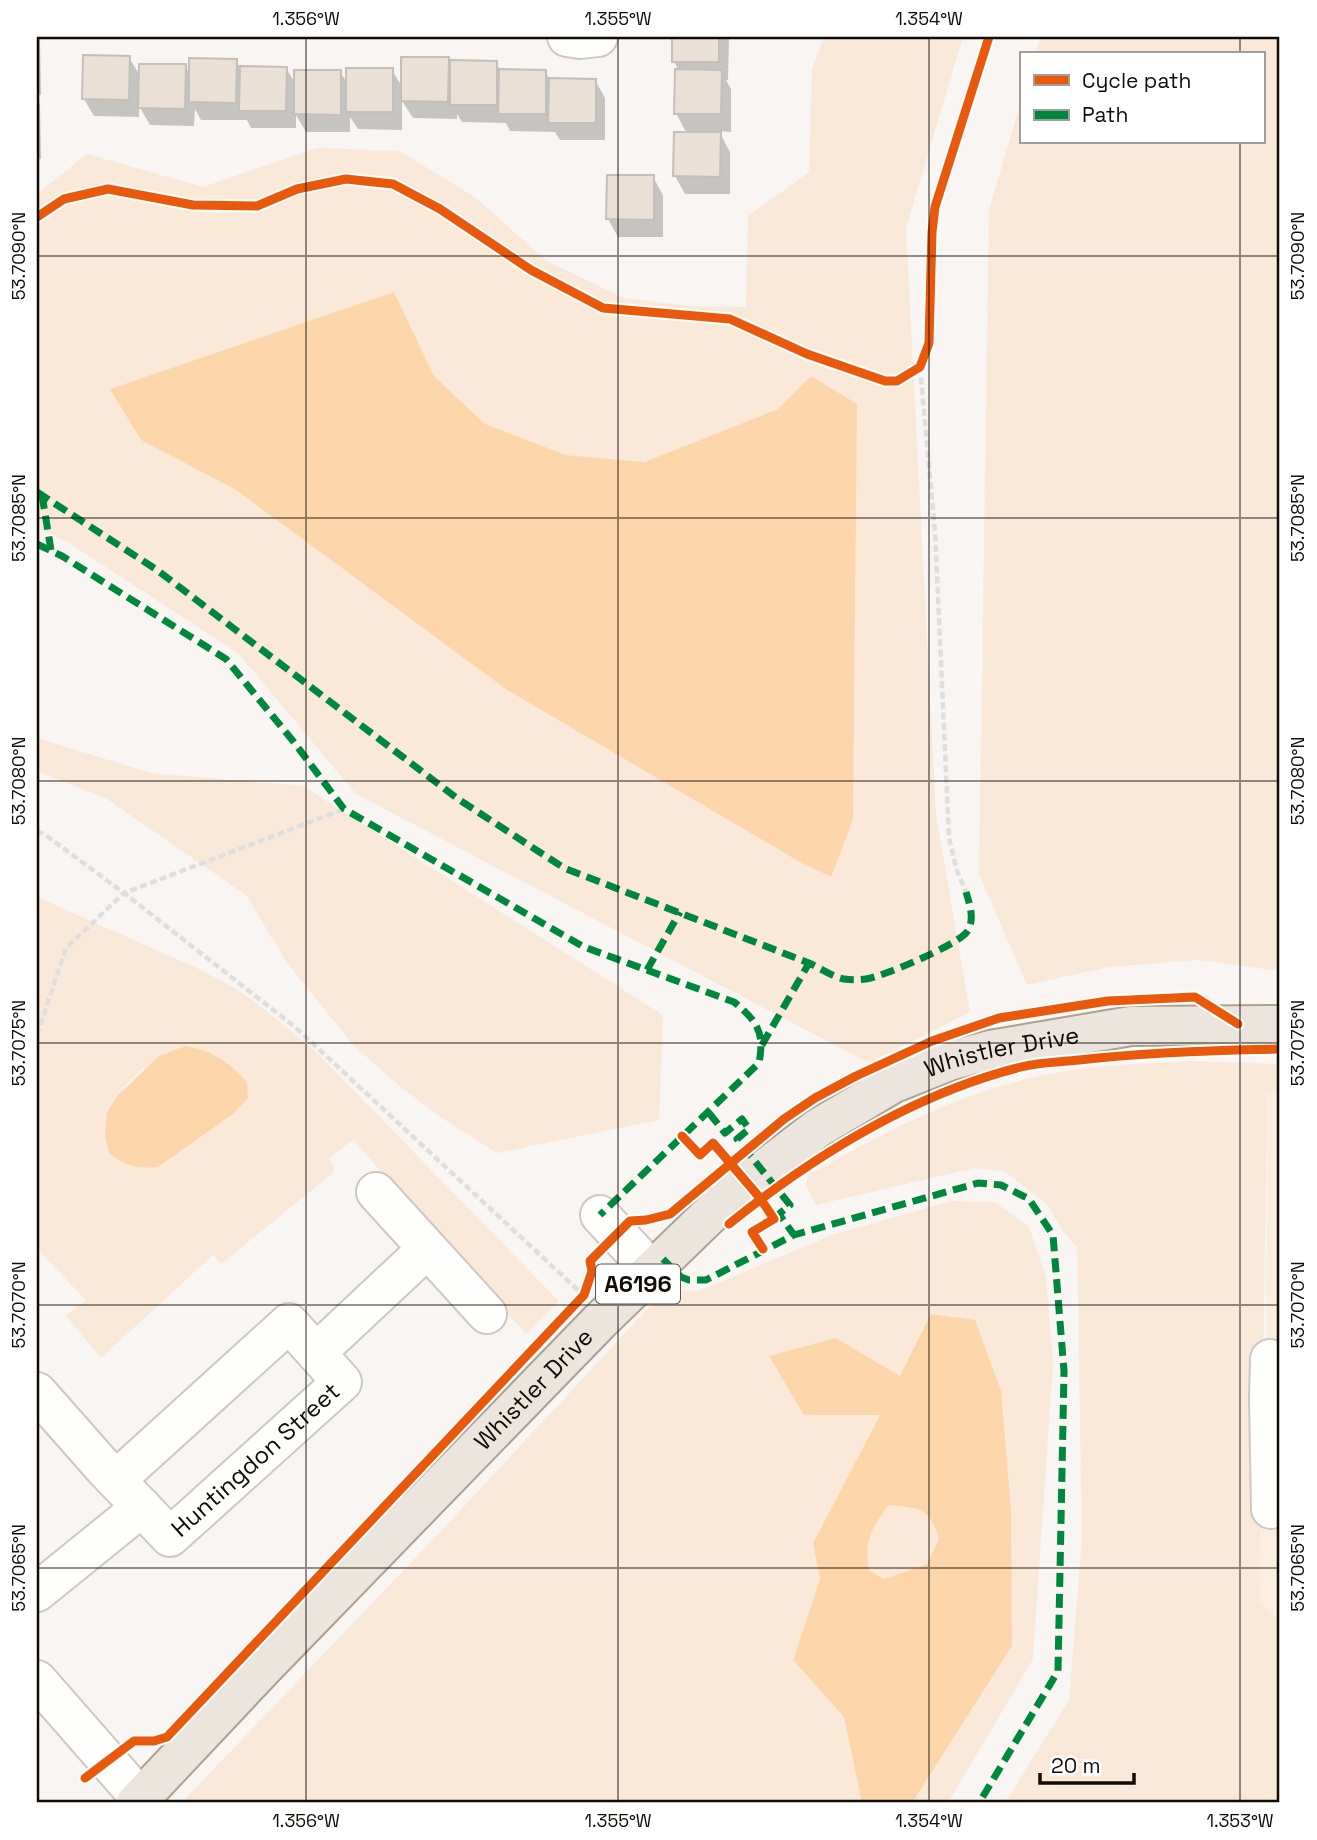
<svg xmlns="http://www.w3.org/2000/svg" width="1317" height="1840" font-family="'Space Grotesk',sans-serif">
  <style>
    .built { fill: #fceedf }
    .green { fill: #fae9d8; fill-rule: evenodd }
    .water { fill: #fcd6ab; fill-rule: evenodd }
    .shadow { fill: #0003 }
    .building { fill: #eae0d6; stroke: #c3bfba; stroke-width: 2 }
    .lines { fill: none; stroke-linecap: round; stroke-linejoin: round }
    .minor-casing { stroke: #cdc8c3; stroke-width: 42 }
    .major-casing { stroke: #aca193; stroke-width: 42 }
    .path { stroke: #e0dfde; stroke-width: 4.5; stroke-dasharray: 7 3.5; stroke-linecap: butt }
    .minor { stroke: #fefefd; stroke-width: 38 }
    .major { stroke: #ebe5de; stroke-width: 38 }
    .quiet { stroke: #00873e; stroke-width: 7; stroke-dasharray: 14 7; stroke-linecap: butt }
    .cycleway-casing { stroke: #fff; stroke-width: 13 }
    .cycleway { stroke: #e8590c; stroke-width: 9 }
    .ticks { fill: none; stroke: #120c07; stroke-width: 2; stroke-opacity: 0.45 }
    .labels { text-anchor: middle; stroke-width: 5; stroke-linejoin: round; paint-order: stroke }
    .shield { fill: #fff; stroke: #595551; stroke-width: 2 }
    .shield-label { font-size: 23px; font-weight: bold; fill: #120c07 }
    .street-label { font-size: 24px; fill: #120c07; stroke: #fff }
    .neatline { fill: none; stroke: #120c07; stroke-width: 2.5 }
    .ticks-label { font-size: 18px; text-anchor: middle; fill: #120c07 }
  </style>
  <rect width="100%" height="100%" fill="#f8f5f2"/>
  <path class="built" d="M 1267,1092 L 1280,1095 L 1280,1619 L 1260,1605 L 1266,1344 Z"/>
  <path class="green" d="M 824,37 L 963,37 L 906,228 L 936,815 L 970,1012 L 869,1063 L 356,794 L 239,654 L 69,543 L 37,528 L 37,194 L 87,154 L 203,187 L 317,148 L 400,151 L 476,198 L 547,261 L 624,298 L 689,306 L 746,307 L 748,216 L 809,172 L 812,69 ZM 394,292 L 434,376 L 485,424 L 566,455 L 643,462 L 778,409 L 811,376 L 831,877 L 798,861 L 507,690 L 236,490 L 141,440 Z
    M 1040,37 L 1280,37 L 1280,971 L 1198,960 L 1109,967 L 1027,985 L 979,874 L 989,210 L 1021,101 L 1021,142 L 1263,142 L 1263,54 L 1035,54 Z
    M 37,738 L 151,773 L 303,786 L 663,1015 L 659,1120 L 497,1153 L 442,1118 L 401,1087 L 355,1047 L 287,963 L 246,895 L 107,799 L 37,771 Z
    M 37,897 L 201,970 L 238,990 L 260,1006 L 314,1050 L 559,1301 L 526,1334 L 353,1140 L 328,1159 L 333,1165 L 333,1173 L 221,1264 L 213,1255 L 101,1358 L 66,1316 L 86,1300 L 37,1249 ZM 143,1068 L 182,1149 L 159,1167 L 107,1112 L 117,1095 Z
    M 1188,1061 L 1280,1064 L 1280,1095 L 1267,1093 L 1260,1604 L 1280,1619 L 1280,1803 L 1005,1803 L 1069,1700 L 1082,1538 L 1077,1247 L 1063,1231 L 1046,1203 L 1004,1171 L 974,1168 L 816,1205 L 806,1186 L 808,1175 C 884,1132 962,1091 1049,1074 C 1095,1065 1142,1064 1188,1061 Z
    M 952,1201 L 995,1202 L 1029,1227 L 1046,1277 L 1053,1363 L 1033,1659 L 948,1803 L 912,1803 L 1012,1646 L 900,1376 L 836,1339 L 880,1415 L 813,1542 L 820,1579 L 793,1660 L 844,1717 L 862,1803 L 187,1803 L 185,1799 L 444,1528 L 665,1290 L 699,1291 L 832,1235 Z
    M 889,1505 C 921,1510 928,1506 940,1539 L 927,1564 L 884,1579 L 869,1570 C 865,1541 872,1527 889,1505 Z"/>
  <path class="water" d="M 394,292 L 434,376 L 485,424 L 566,455 L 644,462 L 778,409 L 811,376 L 857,404 L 853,820 L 831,877 L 798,861 L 507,690 L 236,490 L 141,440 L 110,389 Z
    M 185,1046 C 212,1050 229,1062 247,1082 L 248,1098 L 233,1114 L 158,1167 C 139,1169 124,1166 109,1153 L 105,1135 L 107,1112 L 117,1096 L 159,1056 Z
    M 931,1314 L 975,1320 L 1001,1391 L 1011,1509 L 1012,1646 L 912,1803 L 862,1803 L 844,1717 L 793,1660 L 820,1579 L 813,1543 L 880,1415 L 804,1415 L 769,1356 L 836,1338 L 900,1376 ZM 889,1505 C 921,1509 929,1507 939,1539 L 927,1564 L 884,1579 L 869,1570 C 864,1541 872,1527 889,1505 Z"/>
  <path class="shadow" d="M 37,37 L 40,40 L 41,95 L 37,95 Z
    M 674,37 L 729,37 L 728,80 L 726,80 L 731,89 L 731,132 L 719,131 L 730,152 L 730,194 L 685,194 L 675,176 L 687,134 L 676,113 L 679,71 L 674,61 Z
    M 129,57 L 140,76 L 185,66 L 191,76 L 236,60 L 240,68 L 286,68 L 296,85 L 340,72 L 348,84 L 392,70 L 403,88 L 448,59 L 449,62 L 496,63 L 501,71 L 545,71 L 550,80 L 595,80 L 605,98 L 605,140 L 560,140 L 555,132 L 510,131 L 506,123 L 462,122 L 457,114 L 457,119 L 413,118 L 402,101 L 402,130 L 358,129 L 350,117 L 350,132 L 306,132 L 296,115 L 296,128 L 251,128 L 247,120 L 201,120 L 195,109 L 194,126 L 150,125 L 139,106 L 139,117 L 94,116 L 84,99 Z
    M 37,99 L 40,104 L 41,159 L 37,159 Z
    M 653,177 L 663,195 L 663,237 L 618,237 L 608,219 Z"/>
  <path class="building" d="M 672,37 L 719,37 L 719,62 L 672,62 Z
    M 83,55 L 130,56 L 129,100 L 82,99 Z
    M 401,57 L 449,57 L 448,102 L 401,101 Z
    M 189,58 L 237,59 L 236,103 L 189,102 Z
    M 450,60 L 497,61 L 497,105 L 450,105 Z
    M 139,64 L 186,64 L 185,109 L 138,108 Z
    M 240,66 L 287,67 L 286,111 L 239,111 Z
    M 346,68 L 393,68 L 393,112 L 346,112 Z
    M 499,69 L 546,70 L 546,114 L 498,114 Z
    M 675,69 L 722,70 L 721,114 L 674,114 Z
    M 294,70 L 341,70 L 341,115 L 294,114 Z
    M 549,78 L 596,79 L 596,123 L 548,123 Z
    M 674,132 L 721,132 L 720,177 L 673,176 Z
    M 607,175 L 654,175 L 654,220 L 606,219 Z"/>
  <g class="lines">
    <defs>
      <g id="minor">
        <path d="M 567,37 L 580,39 L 598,37"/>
        <path d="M 376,1192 L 487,1314"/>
        <path d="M 600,1215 L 652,1271"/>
        <path d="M 316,1353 L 427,1249"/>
        <path d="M 1270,1359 L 1269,1398 L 1271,1509"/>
        <path id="s1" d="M 37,1392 L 104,1468 L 170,1537 L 342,1382 L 289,1323 L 117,1479"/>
        <path d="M 37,1592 L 142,1507"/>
        <path d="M 37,1680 L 141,1799"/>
      </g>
      <g id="major">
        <path id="s2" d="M 136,1803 L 264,1667 L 600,1321 L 727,1198 L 818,1128 L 894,1083 L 949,1061 L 990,1050 L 1131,1026 L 1280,1025"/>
      </g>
    </defs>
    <use href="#minor" class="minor-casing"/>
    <use href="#major" class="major-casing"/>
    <path class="path" d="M 920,367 L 935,531 L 949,838 L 957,871 L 966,892
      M 37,831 L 44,834 L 124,893 L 295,1027 L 580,1292
      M 37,1035 L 66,948 L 124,893 L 344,809"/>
    <use href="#minor" class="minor"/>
    <use href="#major" class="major"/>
    <path class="quiet" d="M 37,492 L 157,570 L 458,799 L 564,868 L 809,963 C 820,968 833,977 844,979 C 850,980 860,980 866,979 C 884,976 952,947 965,934 C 976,923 970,905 966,892
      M 42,495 L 51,550
      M 37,544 L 62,556 L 226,659 L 293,741 L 344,809 L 584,947 L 734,1002 C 757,1021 765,1032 759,1063 L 600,1215
      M 647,970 L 680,912
      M 762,1045 L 809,963
      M 709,1113 L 725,1133 L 742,1119 L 749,1129 L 737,1139 L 790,1205 L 779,1214 L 794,1235
      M 663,1259 L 681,1277 L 689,1280 L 706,1280 L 794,1235 L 978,1183 L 1001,1185 L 1029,1199 L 1053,1235 L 1064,1371 L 1058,1671 L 979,1803"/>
    <defs>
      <path id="cycleway" d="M 37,217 L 64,199 L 108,189 L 193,205 L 257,206 L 297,189 L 346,179 L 393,184 L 440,209 L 531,270 L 603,308 L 730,319 L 807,354 L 885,381 L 897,381 L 920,367 L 929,343 L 932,232 L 935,207 L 989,37
        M 682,1136 L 700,1155 L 713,1143 L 760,1198 L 774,1219 L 752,1232 L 763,1249
        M 729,1224 C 815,1155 913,1094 1021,1067 C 1040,1062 1060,1062 1079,1060 C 1146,1052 1213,1050 1280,1049
        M 85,1778 L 134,1741 L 154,1741 L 167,1737 L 584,1295 L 592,1271 L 590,1261 L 630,1221 L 646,1220 L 670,1214 L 784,1119 L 815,1098 L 856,1076 L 932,1041 L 999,1018 L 1108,1001 L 1195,997 L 1238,1024"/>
    </defs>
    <use href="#cycleway" class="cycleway-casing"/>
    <use href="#cycleway" class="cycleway"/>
  </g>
  <path class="ticks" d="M 306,37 L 306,1803M 618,37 L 618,1803M 929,37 L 929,1803M 1240,37 L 1240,54M 1240,142 L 1240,1803M 37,256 L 1280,256M 37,518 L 1280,518M 37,781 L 1280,781M 37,1043 L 1280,1043M 37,1305 L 1280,1305M 37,1568 L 1280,1568"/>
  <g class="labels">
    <rect class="shield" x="596" y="1264.5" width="84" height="39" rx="5"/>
    <g class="shield-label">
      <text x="638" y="1292">A6196</text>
    </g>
    <g class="street-label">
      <text dy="8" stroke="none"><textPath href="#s2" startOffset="1162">Whistler Drive</textPath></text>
      <text dy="8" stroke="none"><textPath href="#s2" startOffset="574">Whistler Drive</textPath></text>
      <text dy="8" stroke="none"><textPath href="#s1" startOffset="312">Huntingdon Street</textPath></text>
    </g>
  </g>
  <rect width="1317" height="1840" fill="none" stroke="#ffffff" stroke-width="77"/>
  <rect x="1020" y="52" width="245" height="91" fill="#ffffff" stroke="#a09e9c" stroke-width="2"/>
  <rect x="1034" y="75" width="35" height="10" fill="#e8590c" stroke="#a09e9c" stroke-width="2"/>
  <text x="1082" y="88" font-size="21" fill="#120c07">Cycle path</text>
  <rect x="1034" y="110" width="35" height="10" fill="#00873e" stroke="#a09e9c" stroke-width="2"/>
  <text x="1082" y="122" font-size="21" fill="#120c07">Path</text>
  <path d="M1040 1773v10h94v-10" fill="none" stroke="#120c07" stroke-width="3.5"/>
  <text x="1051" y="1773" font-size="21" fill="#120c07" stroke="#ffffff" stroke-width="5" paint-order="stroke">20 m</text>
  <rect x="38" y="38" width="1240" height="1763" class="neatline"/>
  <g class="ticks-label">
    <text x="306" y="25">1.356°W</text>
    <text x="618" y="25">1.355°W</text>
    <text x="929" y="25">1.354°W</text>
    <text transform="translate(19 256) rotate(-90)" y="6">53.7090°N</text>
    <text transform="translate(1298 256) rotate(-90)" y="6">53.7090°N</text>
    <text transform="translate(19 518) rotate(-90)" y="6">53.7085°N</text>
    <text transform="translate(1298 518) rotate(-90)" y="6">53.7085°N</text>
    <text transform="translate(19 781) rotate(-90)" y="6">53.7080°N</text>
    <text transform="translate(1298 781) rotate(-90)" y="6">53.7080°N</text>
    <text transform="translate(19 1043) rotate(-90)" y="6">53.7075°N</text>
    <text transform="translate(1298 1043) rotate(-90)" y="6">53.7075°N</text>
    <text transform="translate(19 1305) rotate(-90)" y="6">53.7070°N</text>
    <text transform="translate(1298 1305) rotate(-90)" y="6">53.7070°N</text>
    <text transform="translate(19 1568) rotate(-90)" y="6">53.7065°N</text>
    <text transform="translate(1298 1568) rotate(-90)" y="6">53.7065°N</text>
    <text x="306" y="1827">1.356°W</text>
    <text x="618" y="1827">1.355°W</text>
    <text x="929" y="1827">1.354°W</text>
    <text x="1240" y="1827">1.353°W</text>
  </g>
</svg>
